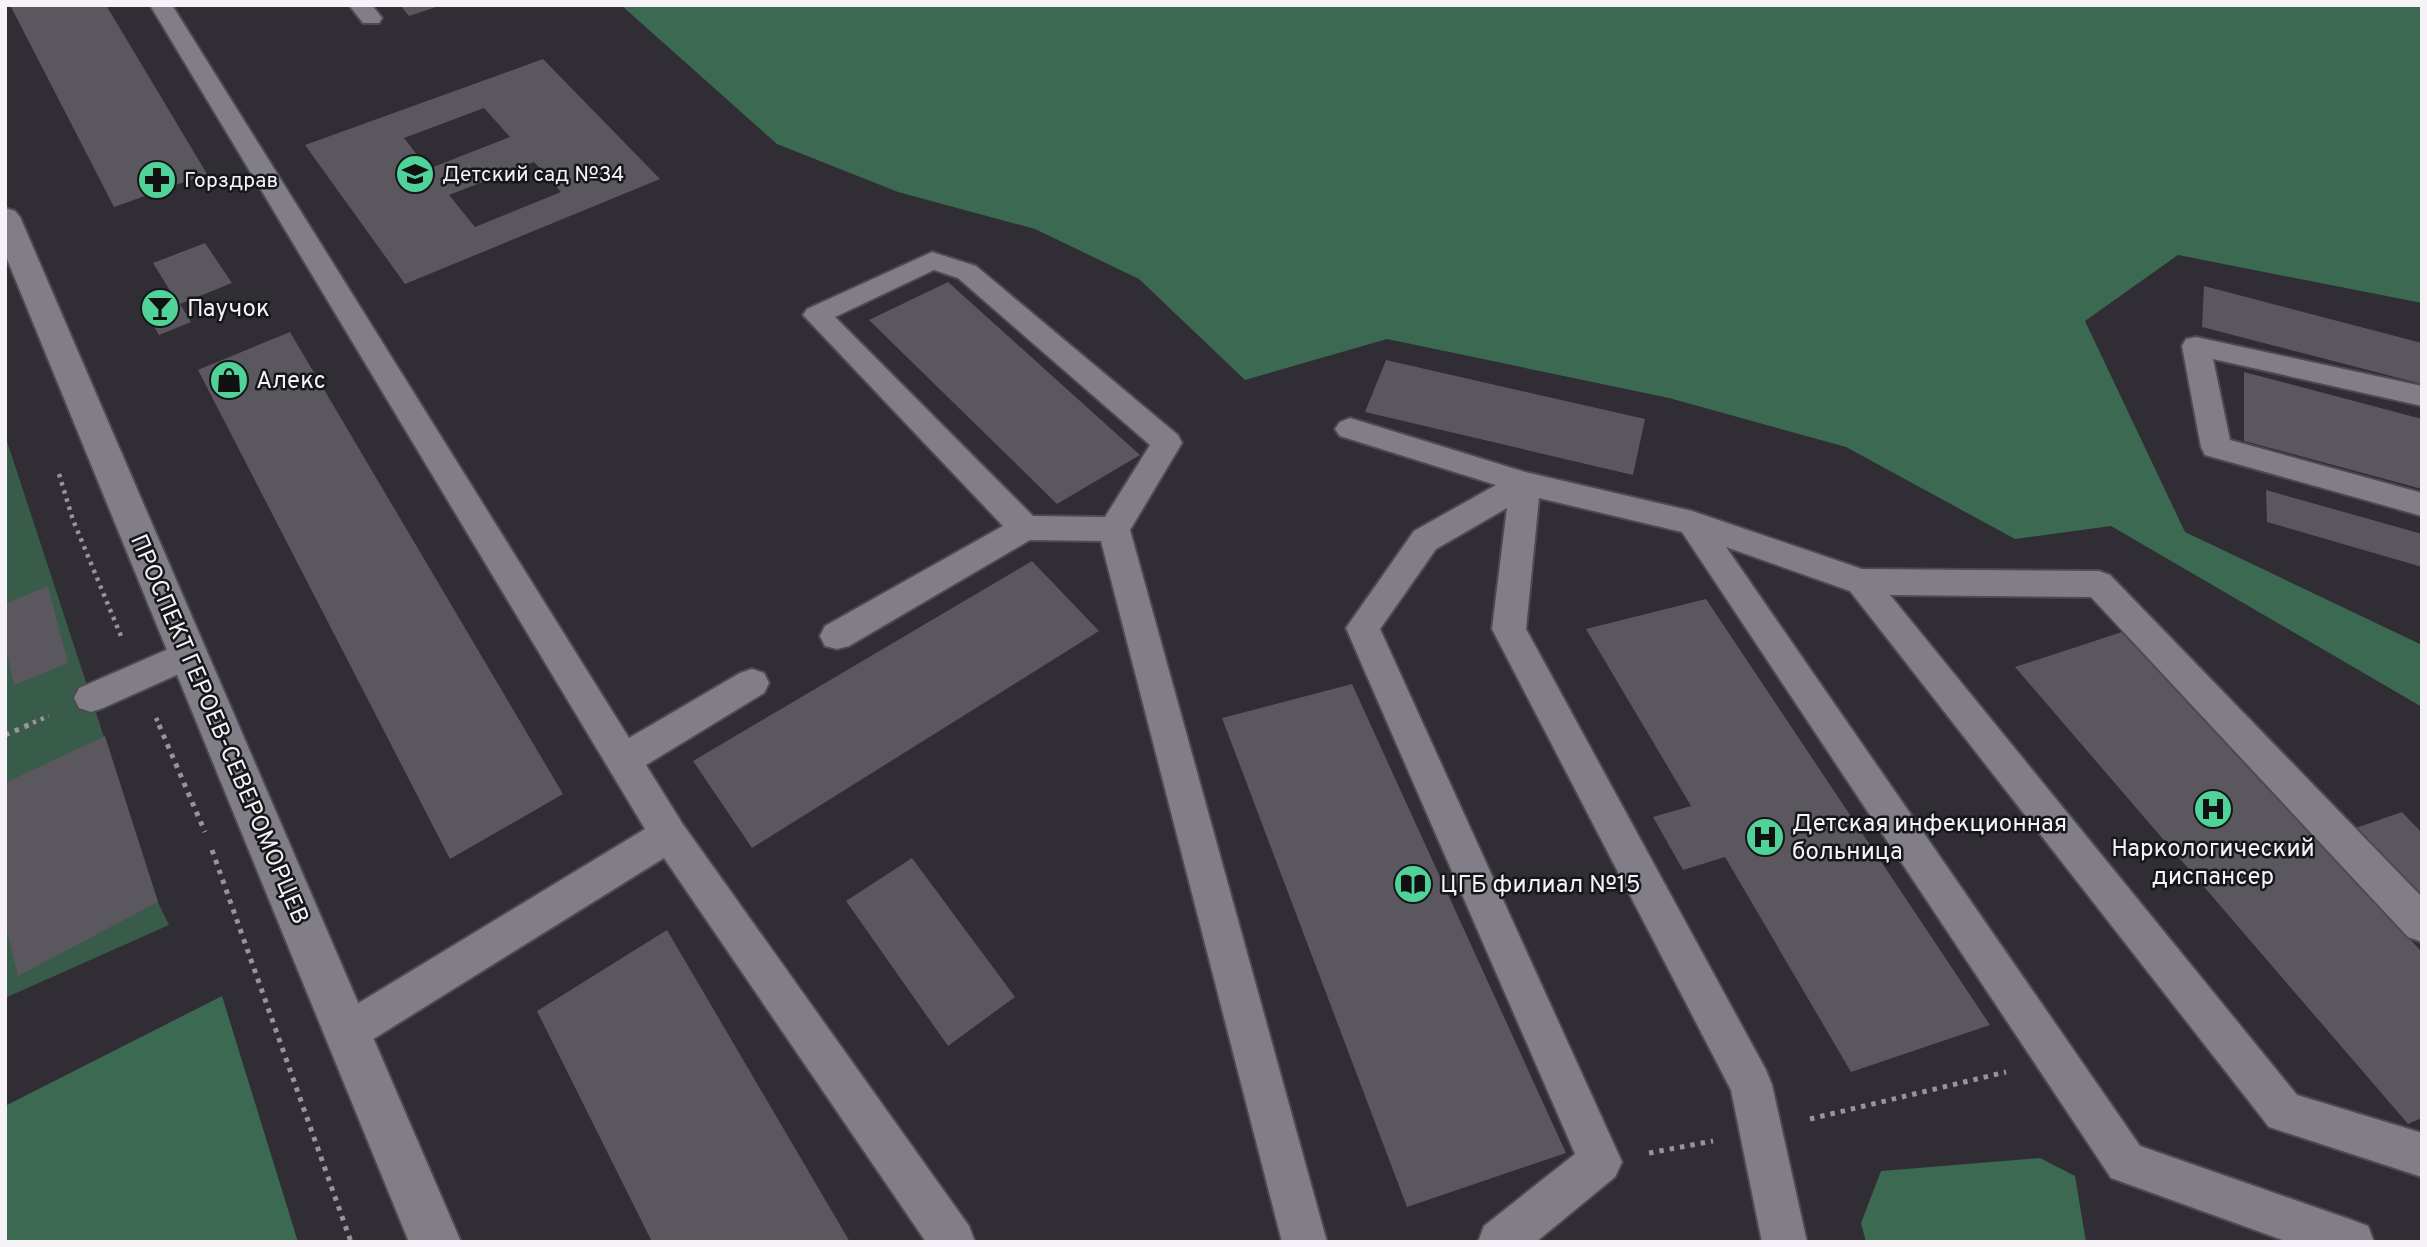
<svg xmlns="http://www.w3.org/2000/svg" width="2427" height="1247" font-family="Overpass,sans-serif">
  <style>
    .green { fill: #395b49 }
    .forest { fill: #3b6951 }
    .building { fill: #5a575f; fill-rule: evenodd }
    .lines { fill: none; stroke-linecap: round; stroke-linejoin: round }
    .service-casing { stroke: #4d4a51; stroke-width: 4 }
    .tertiary-casing { stroke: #4d4a51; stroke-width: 4 }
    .path-far1 { stroke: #97959b; stroke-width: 4.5; stroke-dasharray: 3.5 5; stroke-linecap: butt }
    .path { stroke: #97959b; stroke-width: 5; stroke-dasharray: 4.5 6; stroke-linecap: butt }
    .service { fill: #827e87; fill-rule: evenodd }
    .tertiary { fill: #827e87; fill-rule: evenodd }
    .labels { text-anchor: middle; stroke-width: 5; stroke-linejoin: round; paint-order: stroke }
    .far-poi-label { font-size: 21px; fill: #f5f3f8; stroke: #171619; text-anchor: start }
    .poi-label { font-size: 24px; fill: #f5f3f8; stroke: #171619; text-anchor: start }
    .street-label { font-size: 24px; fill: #f5f3f8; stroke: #171619 }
  </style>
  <rect width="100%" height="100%" fill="#302d34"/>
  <path class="green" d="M 5,435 L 158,902 L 169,925 L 5,998 Z"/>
  <path class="forest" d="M 621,5 L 2422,5 L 2422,303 L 2178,255 L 2085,321 L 2185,532 L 2422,645 L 2422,707 L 2111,526 L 2015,539 L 1846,447 L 1669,398 L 1387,339 L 1245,380 L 1139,279 L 1035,229 L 898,192 L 777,144 Z
    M 222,996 L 298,1242 L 5,1242 L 5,1106 Z
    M 2040,1158 L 2075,1176 L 2086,1242 L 1866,1242 L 1861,1223 L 1881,1171 Z"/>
  <path class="building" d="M 10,5 L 106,5 L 207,174 L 114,207 Z
    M 400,5 L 439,5 L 439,6 L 409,16 Z
    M 543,59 L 660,179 L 405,284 L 305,145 ZM 484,108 L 510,137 L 428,169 L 404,138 ZM 534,162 L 561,192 L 475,227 L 449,195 Z
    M 205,243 L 232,283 L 180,304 L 191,322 L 159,335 L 142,306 L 172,294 L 153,263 Z
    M 948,282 L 1140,455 L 1057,504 L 869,320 Z
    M 2204,286 L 2422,343 L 2422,384 L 2202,327 Z
    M 290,332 L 563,794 L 450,859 L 198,370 Z
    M 1386,360 L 1645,419 L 1633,475 L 1365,412 Z
    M 2244,372 L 2422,419 L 2422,489 L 2244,441 Z
    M 2266,490 L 2422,534 L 2422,567 L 2267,522 Z
    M 1032,561 L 1099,631 L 752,848 L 693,761 Z
    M 48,586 L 68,663 L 14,685 L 5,644 L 5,604 Z
    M 1706,599 L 1990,1025 L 1851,1072 L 1725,857 L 1683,870 L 1653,817 L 1691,806 L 1586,629 Z
    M 2122,632 L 2422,952 L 2422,1118 L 2408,1124 L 2015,667 Z
    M 1352,684 L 1566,1153 L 1407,1207 L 1222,718 Z
    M 105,736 L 158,902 L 18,976 L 5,924 L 5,783 Z
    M 2402,812 L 2422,833 L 2422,906 L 2350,830 Z
    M 912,858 L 1015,997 L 948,1046 L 846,901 Z
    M 667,930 L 850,1242 L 652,1242 L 537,1011 Z"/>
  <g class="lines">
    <defs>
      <path id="service" d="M 150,5 L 172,5 L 629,738 L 740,673 L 752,669 L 764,673 L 769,683 L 764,693 L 646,765 L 682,823 L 969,1226 L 975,1242 L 926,1242 L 664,858 L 362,1046 L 348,1052 L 334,1046 L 328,1032 L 334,1018 L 645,829 Z
        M 349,5 L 372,5 L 382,18 L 379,23 L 363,23 Z
        M 932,252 L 976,266 L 1178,435 L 1182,443 L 1130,530 L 1327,1242 L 1282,1242 L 1101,541 L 1030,540 L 849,646 L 837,649 L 825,646 L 820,636 L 825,626 L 1003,526 L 803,315 L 807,309 ZM 934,270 L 958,278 L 1150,445 L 1105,517 L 1033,516 L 835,317 Z
        M 2196,337 L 2422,386 L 2422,406 L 2213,359 L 2230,440 L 2422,493 L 2422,516 L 2205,455 L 2201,447 L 2182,346 L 2186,339 Z
        M 1350,418 L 1525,472 L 1692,511 L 1862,569 L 2099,571 L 2110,575 L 2422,897 L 2422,942 L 2408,937 L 2091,597 L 1890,595 L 2297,1095 L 2422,1133 L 2422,1177 L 2269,1127 L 1850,591 L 1726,547 L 2140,1146 L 2352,1220 L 2368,1226 L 2374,1242 L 2288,1242 L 2111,1178 L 1682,532 L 1539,498 L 1526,629 L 1766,1070 L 1772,1085 L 1807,1242 L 1762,1242 L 1731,1090 L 1492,629 L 1507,508 L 1436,549 L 1380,629 L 1622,1162 L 1615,1177 L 1536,1242 L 1478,1242 L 1484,1226 L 1575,1154 L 1346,628 L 1414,531 L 1496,485 L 1340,436 L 1335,429 L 1340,422 Z
        M 189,640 L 201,644 L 206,654 L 201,664 L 103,708 L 91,712 L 79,708 L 74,698 L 79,688 Z"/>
      <path id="tertiary" d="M 5,208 L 15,211 L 20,217 L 461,1242 L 409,1242 L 5,254 Z"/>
    </defs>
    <use href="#service" class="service-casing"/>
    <use href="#tertiary" class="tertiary-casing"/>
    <path class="path-far1" d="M 59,474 L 73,520 L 121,636
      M 156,718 L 160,726
      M 25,726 L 49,716"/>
    <path class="path" d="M 159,725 L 205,832
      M 5,735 L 29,725
      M 212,850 L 351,1242
      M 1810,1119 L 2006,1072
      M 1649,1153 L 1713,1141"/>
    <use href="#service" class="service"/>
    <use href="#tertiary" class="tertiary"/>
  </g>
  <defs>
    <symbol id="school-disc" viewBox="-11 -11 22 22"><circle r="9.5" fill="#50d398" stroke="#171619"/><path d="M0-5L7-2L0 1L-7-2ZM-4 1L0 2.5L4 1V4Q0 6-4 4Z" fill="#111"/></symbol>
    <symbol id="pharmacy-disc" viewBox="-11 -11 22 22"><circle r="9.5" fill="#50d398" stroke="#171619"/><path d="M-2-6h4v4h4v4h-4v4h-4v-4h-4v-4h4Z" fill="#111"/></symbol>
    <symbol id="bar-disc" viewBox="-11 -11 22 22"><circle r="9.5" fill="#50d398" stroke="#171619"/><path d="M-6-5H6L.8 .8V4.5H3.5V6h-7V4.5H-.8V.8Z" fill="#111"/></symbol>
    <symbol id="shop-disc" viewBox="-11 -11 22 22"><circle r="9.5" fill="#50d398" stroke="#171619"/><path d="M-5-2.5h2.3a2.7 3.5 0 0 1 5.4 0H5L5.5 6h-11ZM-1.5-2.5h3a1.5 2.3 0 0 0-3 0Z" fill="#111"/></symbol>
    <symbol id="hospital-disc" viewBox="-11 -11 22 22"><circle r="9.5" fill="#50d398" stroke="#171619"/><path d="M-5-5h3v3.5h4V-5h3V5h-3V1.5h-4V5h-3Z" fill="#111"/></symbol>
    <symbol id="library-disc" viewBox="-11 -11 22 22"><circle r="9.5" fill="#50d398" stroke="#171619"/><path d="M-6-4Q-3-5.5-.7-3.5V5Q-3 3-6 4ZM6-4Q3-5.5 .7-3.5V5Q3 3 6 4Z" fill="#111"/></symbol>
  </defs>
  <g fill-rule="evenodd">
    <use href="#school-disc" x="393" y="152" width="44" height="44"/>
    <use href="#pharmacy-disc" x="135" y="158" width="44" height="44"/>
    <use href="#bar-disc" x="138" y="286" width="44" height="44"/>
    <use href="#shop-disc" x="207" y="358" width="44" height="44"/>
    <use href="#hospital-disc" x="2191" y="787" width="44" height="44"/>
    <use href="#hospital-disc" x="1743" y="815" width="44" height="44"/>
    <use href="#library-disc" x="1391" y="862" width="44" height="44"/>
  </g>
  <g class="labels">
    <g class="far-poi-label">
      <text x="442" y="181">Детский сад №34</text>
      <text x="184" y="187">Горздрав</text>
    </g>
    <g class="poi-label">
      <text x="187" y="316">Паучок</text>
      <text x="256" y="388">Алекс</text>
      <text x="1792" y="831">Детская инфекционная<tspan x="1792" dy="28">больница</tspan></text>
      <text x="2213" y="856" text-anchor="middle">Наркологический<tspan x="2213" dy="28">диспансер</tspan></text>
      <text x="1440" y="892">ЦГБ филиал №15</text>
    </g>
    <g class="street-label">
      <text transform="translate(220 729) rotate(67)" y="8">ПРОСПЕКТ ГЕРОЕВ-СЕВЕРОМОРЦЕВ</text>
    </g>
  </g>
  <rect width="2427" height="1247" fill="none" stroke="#f5f3f8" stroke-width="14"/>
</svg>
